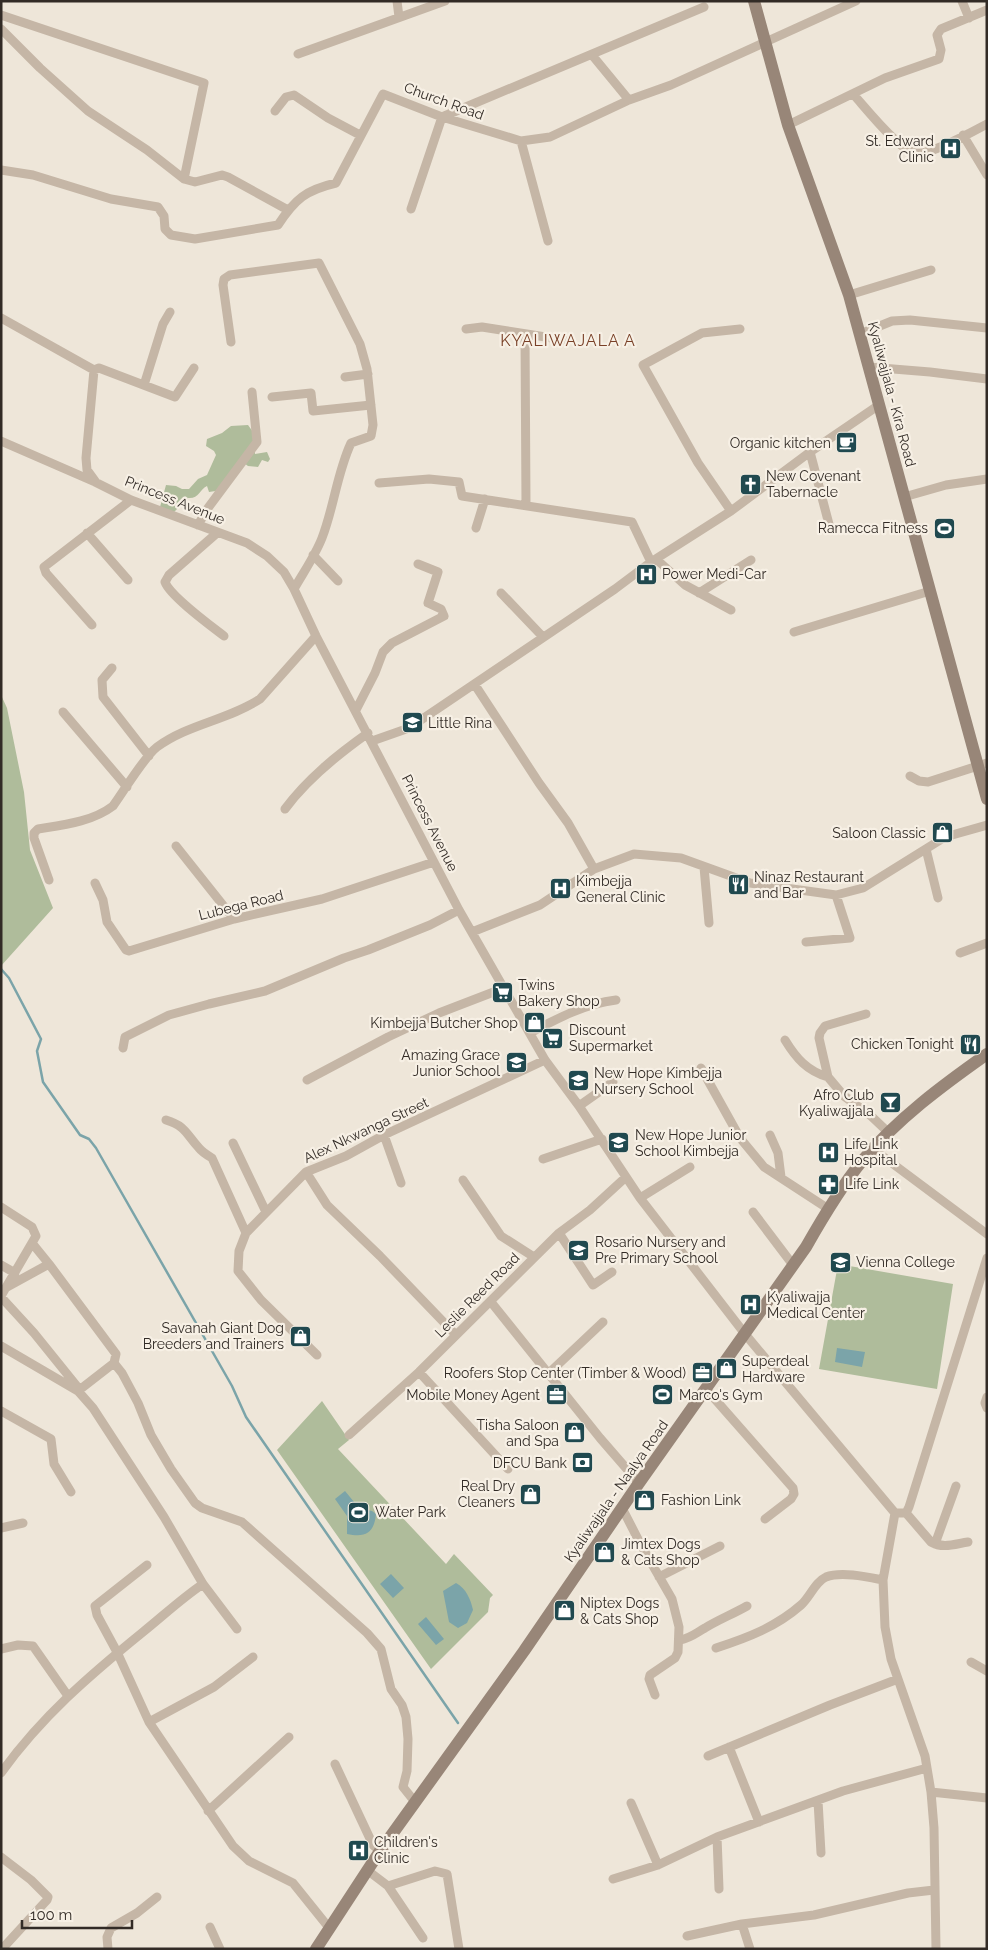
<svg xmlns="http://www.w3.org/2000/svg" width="988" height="1950" font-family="Raleway,sans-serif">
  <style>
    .green { fill: #afbc9b }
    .water { fill: #7ba4a9 }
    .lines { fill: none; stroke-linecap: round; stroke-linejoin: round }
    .stream { stroke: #7ba4a9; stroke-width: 2.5 }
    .street { stroke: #c5b6a6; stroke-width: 9 }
    .secondary { stroke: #988678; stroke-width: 12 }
    .labels { text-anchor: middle; stroke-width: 4.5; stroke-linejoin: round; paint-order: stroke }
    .street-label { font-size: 14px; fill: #322b26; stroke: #f7f0e5 }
    .poi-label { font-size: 14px; fill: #322b26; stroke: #f7f0e5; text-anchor: start }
    .quarter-label { font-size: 16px; letter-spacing: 1px; fill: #794027; stroke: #f7f0e5 }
  </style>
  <rect width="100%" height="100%" fill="#eee6d9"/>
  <path class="green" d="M 248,425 L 253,432 L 255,454 L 267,452 L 270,459 L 268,462 L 262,460 L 258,467 L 248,466 L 244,463 L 222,490 L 209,492 L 207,486 C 199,490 199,499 188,498 L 172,514 L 160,507 L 166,485 L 176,486 L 182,489 L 189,489 L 198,479 L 207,475 L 216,455 L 214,451 L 206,446 L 207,439 L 222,433 L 231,426 Z
    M 1,695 L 7,708 L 24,792 L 30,850 L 53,908 L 1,966 Z
    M 838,1264 L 953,1284 L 937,1389 L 819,1369 Z
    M 322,1401 L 349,1440 L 338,1449 L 446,1564 L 454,1554 L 493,1595 L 490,1598 L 488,1612 L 431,1669 L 277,1450 Z"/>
  <path class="water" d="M 837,1348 L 865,1352 L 862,1367 L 835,1362 Z
    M 345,1491 L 359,1508 L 372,1511 L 376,1514 C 374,1533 366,1538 347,1534 L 347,1516 L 335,1499 Z
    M 391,1574 L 404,1588 L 393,1598 L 380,1584 Z
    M 456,1583 C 466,1588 471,1600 473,1610 L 467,1623 L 458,1628 L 449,1622 L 443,1591 Z
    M 426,1617 L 444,1639 L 436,1645 L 418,1624 Z"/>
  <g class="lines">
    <path class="stream" d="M 1,969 L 9,978 L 41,1039 L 37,1051 L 43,1082 L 80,1135 L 89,1139 L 96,1148 L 232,1386 L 246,1417 L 458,1723"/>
    <path class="street" d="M 397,1 L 399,17
      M 962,1 L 969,18
      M 1,15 L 204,83 L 184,179
      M 1,29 L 40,68 L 88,111 L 147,150 L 184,179 L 195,182 L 222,175 L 228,177 L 288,210
      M 298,54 L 445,1
      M 592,55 L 629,100
      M 853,94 C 865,107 900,152 916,153 C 931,155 972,132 987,124
      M 275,111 L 286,97 L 294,95 L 328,118 L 360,135
      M 788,125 L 885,78 L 939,59 L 941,50 L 937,35 L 941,29 L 987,10
      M 963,135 L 987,175
      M 521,141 L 548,241
      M 1,170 L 33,175 L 111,199 L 158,207 L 164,216 L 165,229 L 171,235 L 195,239 L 278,225 C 295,199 306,190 336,183 L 383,94 L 442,117 L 521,141 L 550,137 L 629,100 L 671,85 L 856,1
      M 411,209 L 442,117 L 704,7
      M 849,295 L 931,270
      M 1,318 L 94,370 L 99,368 L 175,397 L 194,368
      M 466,329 L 482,327 L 565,340
      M 525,334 L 526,505
      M 860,334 L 892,321 L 910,320 L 987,328
      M 231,342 L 223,285 L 224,279 L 230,275 L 319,263 L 360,344 L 367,369 L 373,425 L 371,436 L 351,443 C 337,473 334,507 322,538 C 315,556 303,573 294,589
      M 869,367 L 930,372 L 987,379
      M 94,370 L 86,458 L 87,470 L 95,481
      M 345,377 L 368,374
      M 144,385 L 163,324 L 170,312
      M 272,397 L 311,393 L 313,411 L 371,405
      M 1,441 L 95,482 L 131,500 L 247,543 L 267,556 L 284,572 L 294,589 L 316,636 L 459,910 L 545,1060 L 579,1106 L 640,1198 L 745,1334 L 895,1513 L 883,1580 L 885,1627 L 891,1659 L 925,1756 L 931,1792 L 934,1828 L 936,1949
      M 810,452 L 830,528
      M 379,483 L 429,479 L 459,482 L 462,496 L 632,522 L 651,562
      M 904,497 L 946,485 L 987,479
      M 731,511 L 698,463 L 643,365 L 702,333 L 740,329
      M 198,525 L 208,508 L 257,442 L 252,392
      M 476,528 L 485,499
      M 87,533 L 128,580
      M 217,533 L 169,575 L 165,582 C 170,596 211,626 224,636
      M 313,555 L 338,581
      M 656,559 L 685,585 L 731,610
      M 501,593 L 543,637
      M 699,593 L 751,560
      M 92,625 L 46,573 L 44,567 L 131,500
      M 794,632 L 930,591
      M 112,668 L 102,680 L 103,697 L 149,756
      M 475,685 L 539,783 L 568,823 L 594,869
      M 356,710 L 375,673 L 383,652 L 392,643 L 444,616 L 441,609 L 428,603 L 438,572 L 418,564
      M 63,712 L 127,787
      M 372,741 L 409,728 L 615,589 L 651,562 L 731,511 L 810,452 L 879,405
      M 910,776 L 919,781 L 928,782 L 987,763
      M 285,809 C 307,779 337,755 368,733
      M 176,846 L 234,919
      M 926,849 L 938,898
      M 704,867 L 709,923
      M 49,880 L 34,838 L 34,833 L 38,829 C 63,825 92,822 113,806 C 124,791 144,757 157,747 C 188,724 228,720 260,699 L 316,636
      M 95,883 L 103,900 L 107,922 L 126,950 L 129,951 L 234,919 L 322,899 L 434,862
      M 472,932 L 540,905 L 594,869 L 634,854 L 681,858 L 750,883 L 836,895 L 863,888 L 945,837 L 987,825
      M 806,942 L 850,938 L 836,895
      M 960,953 L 987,943
      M 866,1014 L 825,1026 L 820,1033 L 819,1038 L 828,1077 L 844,1096 L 870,1115 L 889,1133
      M 530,1033 C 558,1018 584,1004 616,1000
      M 785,1040 C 796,1058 807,1071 828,1077
      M 123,1048 L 125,1037 L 169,1015 L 209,1004 L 265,991 L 344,958 L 368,950 L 430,925 L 459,910
      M 701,1068 L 740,1138 L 764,1167 L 827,1208
      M 307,1080 L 388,1037 L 439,1013 L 504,988
      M 579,1106 L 613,1082
      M 166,1120 C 186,1126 186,1134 199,1148 C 202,1152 207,1155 212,1158 L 246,1233
      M 384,1135 L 401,1183
      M 770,1135 L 778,1153 L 781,1177
      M 233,1143 L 266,1212
      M 873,1149 L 987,1234
      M 543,1159 L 602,1139
      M 306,1172 L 327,1205 L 380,1256 L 456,1335
      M 463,1180 L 501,1236 L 534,1257
      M 640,1198 L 690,1167
      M 1,1207 L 32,1227 L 36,1236 L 1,1296
      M 753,1212 L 793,1265
      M 559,1233 L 593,1285 L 612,1272
      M 32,1243 L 49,1264 L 116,1354 L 114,1363 L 78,1391
      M 1,1265 L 15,1273
      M 7,1287 L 49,1264
      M 1,1297 L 34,1333 L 80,1390
      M 491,1302 L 600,1438 L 639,1483
      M 1,1346 L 78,1391 L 93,1408 L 164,1517 L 203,1584 L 237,1629
      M 317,1355 L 261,1300 L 238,1271 L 239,1251 L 246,1233 L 306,1172 L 346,1156 L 384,1135 L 545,1060
      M 114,1363 L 122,1373 L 138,1403 L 151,1435 L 171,1469 L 195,1503 L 202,1508 L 242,1522 L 367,1633 L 381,1649 L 391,1689 L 402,1705 L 406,1717 L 408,1739 L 407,1771 L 403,1787 L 415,1802
      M 419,1372 L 508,1469
      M 549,1373 L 603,1322
      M 706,1389 L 793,1488 L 794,1494 L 791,1499 L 765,1519
      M 987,1397 L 985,1403 L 987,1408
      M 1,1411 L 51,1439 L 54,1464 L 71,1492
      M 349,1435 L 419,1372 L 559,1233 L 590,1210 L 626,1177
      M 622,1508 L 641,1545 L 672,1599 L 679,1627 L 678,1652 L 675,1658 L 650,1675 L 649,1679 L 655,1695
      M 895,1513 L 906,1513 L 909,1507 L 987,1258
      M 906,1513 L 931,1542 C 943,1549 955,1544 968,1542
      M 1,1528 L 23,1523
      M 935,1544 L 956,1486
      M 147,1565 L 95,1606 L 97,1615 L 117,1652 L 149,1722 L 233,1846 L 249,1861 L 293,1883 L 330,1929
      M 659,1577 L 720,1546
      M 680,1640 C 691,1638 696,1633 705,1628 C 718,1620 733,1614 747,1606
      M 716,1648 C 747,1638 776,1627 801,1605 C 810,1597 815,1582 826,1577 C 841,1571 868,1577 883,1580
      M 1,1649 L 18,1645 L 33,1646 L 68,1696
      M 971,1662 L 987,1671
      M 149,1722 L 214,1687 L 253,1657
      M 729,1747 L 759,1822
      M 708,1756 L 830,1705 L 898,1679
      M 335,1764 L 373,1845 L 380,1851
      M 1,1773 C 41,1717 90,1675 143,1632 C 163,1616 182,1598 203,1584
      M 931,1792 L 987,1798
      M 818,1801 L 821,1853
      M 631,1803 L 658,1865
      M 208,1811 L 289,1737
      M 717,1837 L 719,1889
      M 1,1857 L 31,1880 L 48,1897 L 47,1900 L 2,1949
      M 367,1870 L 388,1886 L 435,1871 L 447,1874 L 459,1949
      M 613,1879 L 658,1865 L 717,1837 L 843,1791 L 927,1768
      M 388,1886 L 423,1938
      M 210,1927 L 220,1949
      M 687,1936 L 742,1924
      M 108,1949 L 107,1937 L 111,1928 L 137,1913 L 157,1897
      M 750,1949 L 742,1924 L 814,1915 L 908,1893 L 934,1890"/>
    <path class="secondary" d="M 754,1 L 788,125 L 849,295 L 987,799
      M 316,1949 L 380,1851 L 524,1651 L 639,1483 L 806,1247 C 823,1217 840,1188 862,1161 C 897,1119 943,1085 987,1054"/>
  </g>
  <defs>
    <symbol id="hospital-square" viewBox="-11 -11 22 22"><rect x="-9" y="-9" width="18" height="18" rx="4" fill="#20494f" stroke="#f7f0e5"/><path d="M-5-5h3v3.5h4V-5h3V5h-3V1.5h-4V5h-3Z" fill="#fff"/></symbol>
    <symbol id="cafe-square" viewBox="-11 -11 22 22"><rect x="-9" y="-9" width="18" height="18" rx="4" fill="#20494f" stroke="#f7f0e5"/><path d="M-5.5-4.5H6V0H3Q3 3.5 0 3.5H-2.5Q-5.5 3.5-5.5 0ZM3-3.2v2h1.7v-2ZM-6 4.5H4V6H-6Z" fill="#fff"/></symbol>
    <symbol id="church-square" viewBox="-11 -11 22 22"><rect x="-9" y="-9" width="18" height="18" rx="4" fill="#20494f" stroke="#f7f0e5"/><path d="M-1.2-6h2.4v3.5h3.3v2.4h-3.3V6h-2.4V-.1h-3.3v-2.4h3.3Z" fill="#fff"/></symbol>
    <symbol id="stadium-square" viewBox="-11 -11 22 22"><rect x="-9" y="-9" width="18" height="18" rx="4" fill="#20494f" stroke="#f7f0e5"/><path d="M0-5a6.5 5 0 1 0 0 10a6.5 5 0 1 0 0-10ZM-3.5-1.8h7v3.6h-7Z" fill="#fff"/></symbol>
    <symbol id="school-square" viewBox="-11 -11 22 22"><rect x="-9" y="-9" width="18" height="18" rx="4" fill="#20494f" stroke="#f7f0e5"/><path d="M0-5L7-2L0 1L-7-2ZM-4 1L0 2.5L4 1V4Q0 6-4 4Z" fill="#fff"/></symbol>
    <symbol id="shop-square" viewBox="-11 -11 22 22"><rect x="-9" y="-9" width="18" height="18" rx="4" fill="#20494f" stroke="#f7f0e5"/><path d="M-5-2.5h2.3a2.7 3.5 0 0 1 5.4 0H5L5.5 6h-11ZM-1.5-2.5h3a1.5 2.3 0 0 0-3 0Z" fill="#fff"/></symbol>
    <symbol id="restaurant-square" viewBox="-11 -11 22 22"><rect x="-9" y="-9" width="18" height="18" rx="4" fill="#20494f" stroke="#f7f0e5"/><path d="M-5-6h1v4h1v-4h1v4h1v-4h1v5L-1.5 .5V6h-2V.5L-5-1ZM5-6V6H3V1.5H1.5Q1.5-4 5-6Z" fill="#fff"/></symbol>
    <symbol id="supermarket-square" viewBox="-11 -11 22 22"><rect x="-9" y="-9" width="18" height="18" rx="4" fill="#20494f" stroke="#f7f0e5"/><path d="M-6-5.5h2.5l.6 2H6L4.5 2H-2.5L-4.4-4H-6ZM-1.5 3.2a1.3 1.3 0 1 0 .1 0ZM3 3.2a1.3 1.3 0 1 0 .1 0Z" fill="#fff"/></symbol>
    <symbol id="bar-square" viewBox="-11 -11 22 22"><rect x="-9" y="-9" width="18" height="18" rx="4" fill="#20494f" stroke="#f7f0e5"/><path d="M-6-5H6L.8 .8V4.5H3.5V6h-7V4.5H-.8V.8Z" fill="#fff"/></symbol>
    <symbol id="pharmacy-square" viewBox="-11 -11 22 22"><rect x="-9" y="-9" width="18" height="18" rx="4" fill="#20494f" stroke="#f7f0e5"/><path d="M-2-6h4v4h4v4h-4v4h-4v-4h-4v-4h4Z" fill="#fff"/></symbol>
    <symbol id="office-square" viewBox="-11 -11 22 22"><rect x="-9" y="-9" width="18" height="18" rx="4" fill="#20494f" stroke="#f7f0e5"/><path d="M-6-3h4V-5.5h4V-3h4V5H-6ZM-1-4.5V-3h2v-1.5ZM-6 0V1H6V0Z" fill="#fff"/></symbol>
    <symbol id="bank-square" viewBox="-11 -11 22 22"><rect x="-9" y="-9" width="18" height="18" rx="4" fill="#20494f" stroke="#f7f0e5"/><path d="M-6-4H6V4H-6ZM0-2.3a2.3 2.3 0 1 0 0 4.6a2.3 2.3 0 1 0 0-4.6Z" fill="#fff"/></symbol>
  </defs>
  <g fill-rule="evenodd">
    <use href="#hospital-square" x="938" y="136" width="25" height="25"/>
    <use href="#cafe-square" x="834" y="430" width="25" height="25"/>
    <use href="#church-square" x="738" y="472" width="25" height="25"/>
    <use href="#stadium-square" x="932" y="516" width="25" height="25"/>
    <use href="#hospital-square" x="634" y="562" width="25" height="25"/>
    <use href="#school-square" x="400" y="710" width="25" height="25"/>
    <use href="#shop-square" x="930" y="820" width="25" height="25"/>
    <use href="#restaurant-square" x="726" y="872" width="25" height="25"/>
    <use href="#hospital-square" x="548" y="876" width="25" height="25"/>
    <use href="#supermarket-square" x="490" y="980" width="25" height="25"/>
    <use href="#shop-square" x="522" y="1010" width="25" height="25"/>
    <use href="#supermarket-square" x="540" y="1026" width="25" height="25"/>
    <use href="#restaurant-square" x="958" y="1032" width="25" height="25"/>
    <use href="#school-square" x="504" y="1050" width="25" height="25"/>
    <use href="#school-square" x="566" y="1068" width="25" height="25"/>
    <use href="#bar-square" x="878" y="1090" width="25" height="25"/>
    <use href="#school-square" x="606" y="1130" width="25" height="25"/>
    <use href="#hospital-square" x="816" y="1140" width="25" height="25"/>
    <use href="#pharmacy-square" x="816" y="1172" width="25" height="25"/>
    <use href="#school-square" x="566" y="1238" width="25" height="25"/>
    <use href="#school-square" x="828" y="1250" width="25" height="25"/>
    <use href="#hospital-square" x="738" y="1292" width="25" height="25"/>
    <use href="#shop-square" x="288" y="1324" width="25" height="25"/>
    <use href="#shop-square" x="714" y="1356" width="25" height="25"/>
    <use href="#office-square" x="690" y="1360" width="25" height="25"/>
    <use href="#office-square" x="544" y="1382" width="25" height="25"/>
    <use href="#stadium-square" x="650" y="1382" width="25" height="25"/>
    <use href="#shop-square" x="562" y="1420" width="25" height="25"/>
    <use href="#bank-square" x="570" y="1450" width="25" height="25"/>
    <use href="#shop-square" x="518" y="1482" width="25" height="25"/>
    <use href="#shop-square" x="632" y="1488" width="25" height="25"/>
    <use href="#stadium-square" x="346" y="1500" width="25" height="25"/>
    <use href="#shop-square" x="592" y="1540" width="25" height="25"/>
    <use href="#shop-square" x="552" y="1598" width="25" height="25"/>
    <use href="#hospital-square" x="346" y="1838" width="25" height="25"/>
  </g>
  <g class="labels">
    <g class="street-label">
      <text transform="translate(444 101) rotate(20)" y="5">Church Road</text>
      <text transform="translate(892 394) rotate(75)" y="5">Kyaliwajjala - Kira Road</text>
      <text transform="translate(175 500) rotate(22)" y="5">Princess Avenue</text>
      <text transform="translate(430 823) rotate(63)" y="5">Princess Avenue</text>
      <text transform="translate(241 905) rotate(-14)" y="5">Lubega Road</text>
      <text transform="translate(366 1130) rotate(-25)" y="5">Alex Nkwanga Street</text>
      <text transform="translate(477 1295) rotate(-45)" y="5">Leslie Reed Road</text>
      <text transform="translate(616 1491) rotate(-55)" y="5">Kyaliwajjala - Naalya Road</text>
    </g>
    <g class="poi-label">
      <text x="934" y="146" text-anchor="end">St. Edward<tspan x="934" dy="16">Clinic</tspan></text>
      <text x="831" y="448" text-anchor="end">Organic kitchen</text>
      <text x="766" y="481">New Covenant<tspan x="766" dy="16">Tabernacle</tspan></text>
      <text x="928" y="533" text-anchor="end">Ramecca Fitness</text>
      <text x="662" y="579">Power Medi-Car</text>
      <text x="428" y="728">Little Rina</text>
      <text x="926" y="838" text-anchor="end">Saloon Classic</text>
      <text x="754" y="882">Ninaz Restaurant<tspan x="754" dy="16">and Bar</tspan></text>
      <text x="576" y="886">Kimbejja<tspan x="576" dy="16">General Clinic</tspan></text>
      <text x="518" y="990">Twins<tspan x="518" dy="16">Bakery Shop</tspan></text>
      <text x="518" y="1028" text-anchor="end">Kimbejja Butcher Shop</text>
      <text x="569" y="1035">Discount<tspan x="569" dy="16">Supermarket</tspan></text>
      <text x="954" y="1049" text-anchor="end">Chicken Tonight</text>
      <text x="500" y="1060" text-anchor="end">Amazing Grace<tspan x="500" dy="16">Junior School</tspan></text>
      <text x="594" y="1078">New Hope Kimbejja<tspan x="594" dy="16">Nursery School</tspan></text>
      <text x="874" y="1100" text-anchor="end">Afro Club<tspan x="874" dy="16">Kyaliwajjala</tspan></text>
      <text x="635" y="1140">New Hope Junior<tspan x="635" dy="16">School Kimbejja</tspan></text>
      <text x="844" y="1149">Life Link<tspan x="844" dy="16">Hospital</tspan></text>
      <text x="845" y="1189">Life Link</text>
      <text x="595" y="1247">Rosario Nursery and<tspan x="595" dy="16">Pre Primary School</tspan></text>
      <text x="856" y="1267">Vienna College</text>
      <text x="767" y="1302">Kyaliwajja<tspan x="767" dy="16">Medical Center</tspan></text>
      <text x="284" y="1333" text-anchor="end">Savanah Giant Dog<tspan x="284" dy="16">Breeders and Trainers</tspan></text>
      <text x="742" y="1366">Superdeal<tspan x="742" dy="16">Hardware</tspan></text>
      <text x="686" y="1378" text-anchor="end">Roofers Stop Center (Timber &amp; Wood)</text>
      <text x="540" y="1400" text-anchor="end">Mobile Money Agent</text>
      <text x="679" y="1400">Marco's Gym</text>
      <text x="559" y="1430" text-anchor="end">Tisha Saloon<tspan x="559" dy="16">and Spa</tspan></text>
      <text x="567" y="1468" text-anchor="end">DFCU Bank</text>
      <text x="515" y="1491" text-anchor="end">Real Dry<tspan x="515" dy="16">Cleaners</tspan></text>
      <text x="661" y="1505">Fashion Link</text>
      <text x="375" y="1517">Water Park</text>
      <text x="621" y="1549">Jimtex Dogs<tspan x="621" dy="16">&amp; Cats Shop</tspan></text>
      <text x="580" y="1608">Niptex Dogs<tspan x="580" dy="16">&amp; Cats Shop</tspan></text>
      <text x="374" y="1847">Children's<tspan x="374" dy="16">Clinic</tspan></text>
    </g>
    <g class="quarter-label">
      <text x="568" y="346">KYALIWAJALA A</text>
    </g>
  </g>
  <rect width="988" height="1950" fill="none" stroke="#322b26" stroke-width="5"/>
  <path d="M22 1920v8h110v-8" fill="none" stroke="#322b26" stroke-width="2.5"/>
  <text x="30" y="1920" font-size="15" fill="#322b26" stroke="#f7f0e5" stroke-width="4" paint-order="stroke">100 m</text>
</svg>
